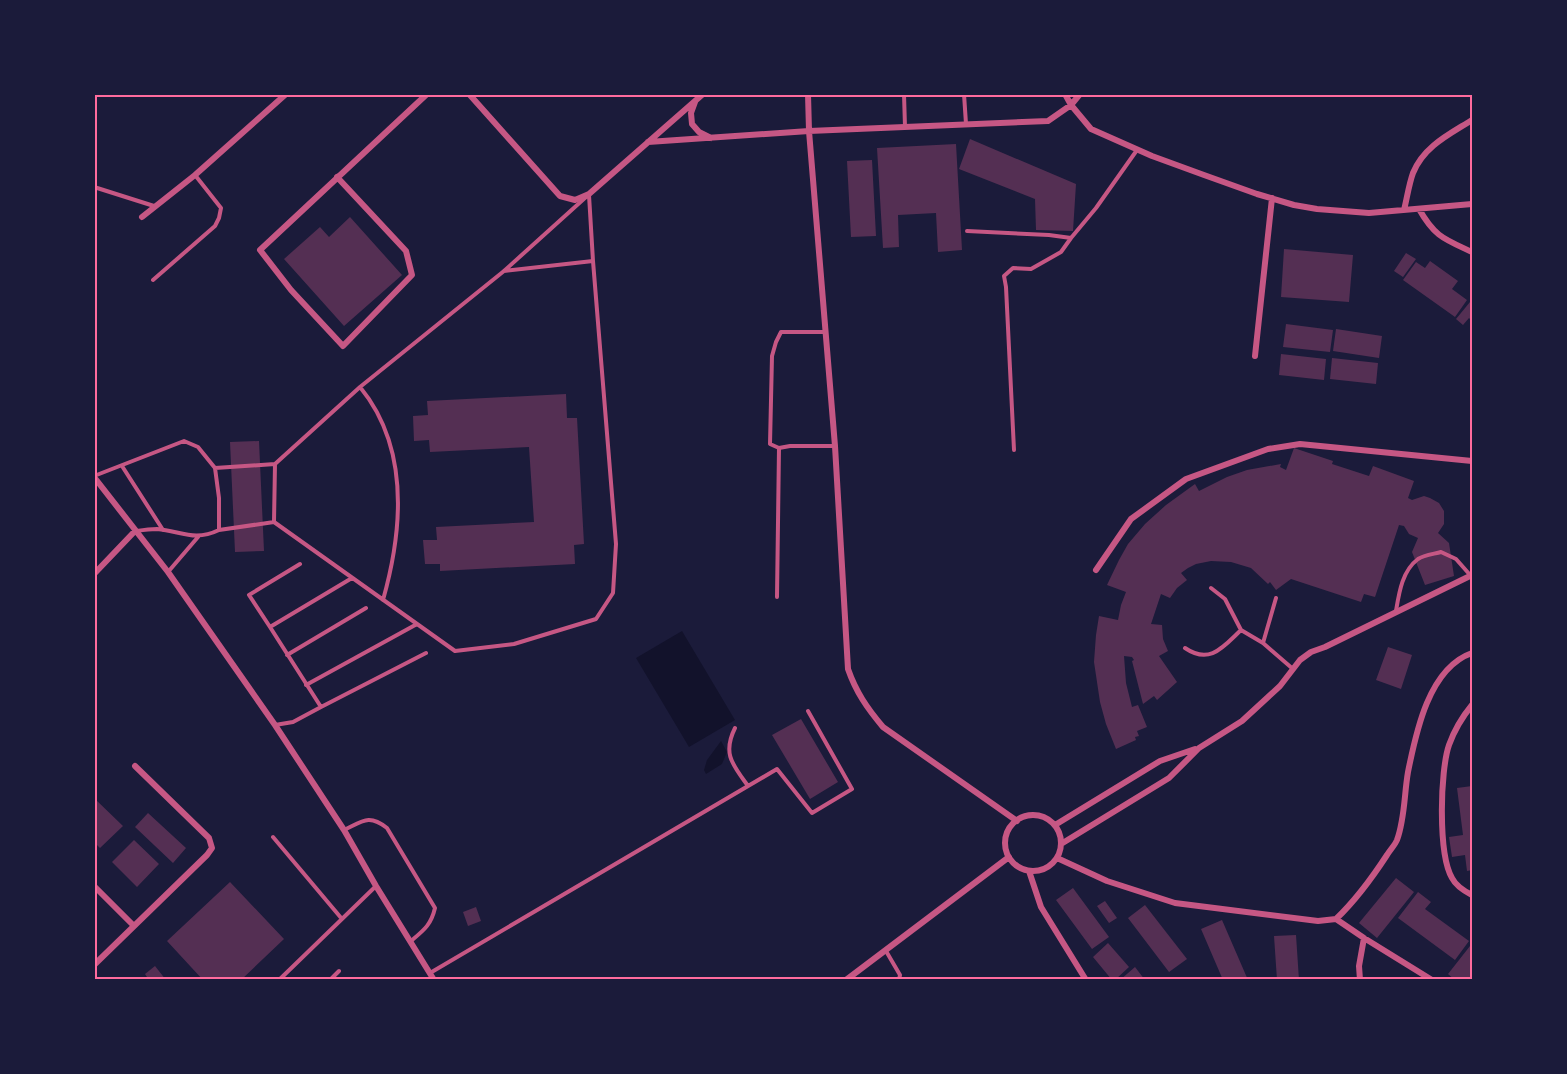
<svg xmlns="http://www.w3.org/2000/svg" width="1567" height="1074" font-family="'Playfair Display',serif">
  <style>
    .water { fill: #12122b }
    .building { fill: #542f53 }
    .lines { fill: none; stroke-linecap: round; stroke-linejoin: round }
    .service { stroke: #c65784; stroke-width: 4 }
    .minor { stroke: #c65784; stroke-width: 6 }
    .neatline { fill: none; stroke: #ff6b9d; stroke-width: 2 }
  </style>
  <rect width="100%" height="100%" fill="#1b1b3a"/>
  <path class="water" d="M 682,631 L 735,720 L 689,747 L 636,658 Z
    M 721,741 L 727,752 L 722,764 L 706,774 L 704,770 L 707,760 Z"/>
  <path class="building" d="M 970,139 L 1076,184 L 1073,231 L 1036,230 L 1035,199 L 959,169 Z
    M 956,144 L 962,250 L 938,252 L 936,213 L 898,215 L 899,247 L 883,248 L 877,148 Z
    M 872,160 L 876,236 L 851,237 L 847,161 Z
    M 350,217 L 402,275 L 344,326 L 284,259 L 320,227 L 329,237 Z
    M 1284,249 L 1353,255 L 1349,302 L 1281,297 Z
    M 1406,253 L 1416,259 L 1403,277 L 1394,271 Z
    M 1430,261 L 1458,281 L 1452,289 L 1467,300 L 1455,317 L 1403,280 L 1416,262 L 1425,268 Z
    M 1470,302 L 1472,304 L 1472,321 L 1469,318 L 1463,325 L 1456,319 Z
    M 1286,324 L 1333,330 L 1330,352 L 1283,347 Z
    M 1336,329 L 1382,336 L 1379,358 L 1333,351 Z
    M 1281,354 L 1326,359 L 1324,380 L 1279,375 Z
    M 1332,358 L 1378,363 L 1376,384 L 1330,379 Z
    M 566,394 L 567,418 L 577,418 L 584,544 L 574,545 L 575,564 L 440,571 L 440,564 L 425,564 L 423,540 L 437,540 L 436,527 L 534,522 L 529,447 L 430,452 L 429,440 L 414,441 L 413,416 L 428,415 L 427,401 Z
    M 259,441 L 264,551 L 235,552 L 230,442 Z
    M 1294,448 L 1333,461 L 1332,464 L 1369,476 L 1373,466 L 1414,481 L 1408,498 L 1412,500 L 1424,496 L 1430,498 L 1439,503 L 1444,511 L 1444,524 L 1438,533 L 1449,543 L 1454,576 L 1425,585 L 1412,552 L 1418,538 L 1409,534 L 1404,526 L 1399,525 L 1375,597 L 1364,594 L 1361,602 L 1291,579 L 1276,590 L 1270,582 L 1268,584 L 1251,568 L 1231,562 L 1211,561 L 1196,564 L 1188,568 L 1181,573 L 1187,580 L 1177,588 L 1170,598 L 1161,594 L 1151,624 L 1162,625 L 1163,639 L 1168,651 L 1159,656 L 1177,682 L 1157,700 L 1154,696 L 1143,704 L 1132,661 L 1134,660 L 1132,657 L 1124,656 L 1126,683 L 1132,707 L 1138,705 L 1147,727 L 1137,731 L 1139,736 L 1135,737 L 1136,740 L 1116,749 L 1106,724 L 1100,702 L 1094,662 L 1096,635 L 1099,616 L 1118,620 L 1121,605 L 1126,592 L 1107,585 L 1119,560 L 1128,544 L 1145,524 L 1166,505 L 1195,484 L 1199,491 L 1227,477 L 1247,470 L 1281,464 L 1280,467 L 1286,470 Z
    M 1388,647 L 1412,655 L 1401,689 L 1376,680 Z
    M 801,719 L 838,782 L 810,799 L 772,735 Z
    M 1472,786 L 1472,870 L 1467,871 L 1465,855 L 1452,857 L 1449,837 L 1463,835 L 1457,788 Z
    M 94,798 L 123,826 L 100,848 L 94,842 Z
    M 148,813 L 186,848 L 173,863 L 135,827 Z
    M 134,840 L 159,864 L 137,887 L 112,862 Z
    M 1396,878 L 1414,892 L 1377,938 L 1359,923 Z
    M 230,882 L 284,939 L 241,980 L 203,980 L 167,941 Z
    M 1073,888 L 1109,937 L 1092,949 L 1056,900 Z
    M 1418,892 L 1431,902 L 1425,909 L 1469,941 L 1455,960 L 1398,918 Z
    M 1105,901 L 1117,918 L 1109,923 L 1097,906 Z
    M 1145,905 L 1187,959 L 1169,972 L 1128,918 Z
    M 476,907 L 481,921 L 468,926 L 463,912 Z
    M 1222,920 L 1248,980 L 1223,980 L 1201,929 Z
    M 1296,935 L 1299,980 L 1277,980 L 1274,936 Z
    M 1108,943 L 1129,967 L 1115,980 L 1112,980 L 1093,957 Z
    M 1470,946 L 1472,947 L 1472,980 L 1455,980 L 1448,974 Z
    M 155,966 L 166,980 L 149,980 L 145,974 Z
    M 1135,967 L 1145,980 L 1120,980 Z"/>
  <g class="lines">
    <path class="service" d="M 904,94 L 905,127
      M 964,94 L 966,124
      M 94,187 L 154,206
      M 589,195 L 593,261
      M 967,231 L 1049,235 L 1071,238 L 1096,208 L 1137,150
      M 153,280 L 215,226 L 219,218 L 221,208 L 195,175
      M 825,332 L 781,332 L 776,342 L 772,356 L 770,444 L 779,448 L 790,446 L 835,446
      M 360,387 C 410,448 403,529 383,600
      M 1014,450 L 1006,287 L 1004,276 L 1013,268 L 1031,269 L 1061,252 L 1071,238
      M 275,464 L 274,522 L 455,651 L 514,644 L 596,619 L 613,593 L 616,544 L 593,261 L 504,271
      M 275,464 L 360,387 L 504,271 L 586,197
      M 122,466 L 163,530
      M 215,468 L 275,464
      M 94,476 L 184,441 L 198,447 L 215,468 L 219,498 L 219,530 C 194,542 181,531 157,529 C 150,529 143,530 137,531
      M 219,530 L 274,522
      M 300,564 L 249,595 L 270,627 L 352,578
      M 168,572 L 198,537
      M 1211,588 L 1225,599 L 1241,630 L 1263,643 L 1293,669
      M 777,597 L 779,448
      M 1396,611 C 1399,593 1402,571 1418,559 C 1424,555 1434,554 1441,552 L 1456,559 L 1471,576
      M 270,627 L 321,707 L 426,653
      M 1263,643 L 1276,598
      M 1185,648 C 1210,665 1223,647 1241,630
      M 287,655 L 366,608
      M 306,685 L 417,624
      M 275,725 L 293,722 L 321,707
      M 735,728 C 722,754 733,765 748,786
      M 344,830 C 363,821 369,814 387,828 L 435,908 C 431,925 424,930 411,941
      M 273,837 L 342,919
      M 886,951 L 900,975 L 899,980
      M 430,973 L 777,769 L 812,813 L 852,789 L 808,711
      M 279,980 L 376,886
      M 330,980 L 339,971"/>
    <path class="minor" d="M 469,94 L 560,196 L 575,200 L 589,194 L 703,94
      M 808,94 L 809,131 L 835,446 L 848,669 C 856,692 867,708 883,727 L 1017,821
      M 1065,94 L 1071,105 L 1080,94
      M 695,102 L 691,113 L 692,124 L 699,132 L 711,138
      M 648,142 L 809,131 L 1048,121 L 1071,105 L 1091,129 L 1152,156 L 1204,175 L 1257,194 L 1294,205 L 1317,209 L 1369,213 L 1472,204
      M 337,177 L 406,251 L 412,275 L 343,346 L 291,290 L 260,250 L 427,94
      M 1419,209 C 1435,237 1444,239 1472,252
      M 1404,210 C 1407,198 1409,184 1413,173 C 1424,146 1450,134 1472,120
      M 142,217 L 195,175 L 286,94
      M 1255,356 L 1272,198
      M 94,477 L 168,572 L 275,725 L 344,830 L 376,886 L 434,980
      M 1096,570 L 1131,519 L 1186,479 L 1268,449 L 1300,444 L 1472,461
      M 94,574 L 135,531
      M 1472,705 C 1463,716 1454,731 1449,745 C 1440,771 1438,854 1452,878 C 1456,886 1464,891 1472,895
      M1005 843a28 28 0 1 1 56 0a28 28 0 1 1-56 0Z
      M 1055,825 L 1160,761 L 1195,749
      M 1061,844 L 1169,778 L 1199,748 L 1242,721 L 1280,686 L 1300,660 L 1311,652 L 1325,647 L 1472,575
      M 1057,858 L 1107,881 L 1175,903 L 1318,921 L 1336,919 L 1364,938 L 1432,980
      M 1029,871 L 1041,907 L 1086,980
      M 94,886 L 134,926
      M 1336,919 C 1356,900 1372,878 1387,855 C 1390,850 1395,845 1397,840 C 1405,818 1404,795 1408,772 C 1416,732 1429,668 1472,653
      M 94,965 L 207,855 L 212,848 L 209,838 L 135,766
      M 846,980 L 1009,857
      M 1360,980 L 1359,966 L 1364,938"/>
  </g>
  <rect width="1567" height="1074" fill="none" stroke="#1b1b3a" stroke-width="192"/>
  <rect x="96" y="96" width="1375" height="882" class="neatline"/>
</svg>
